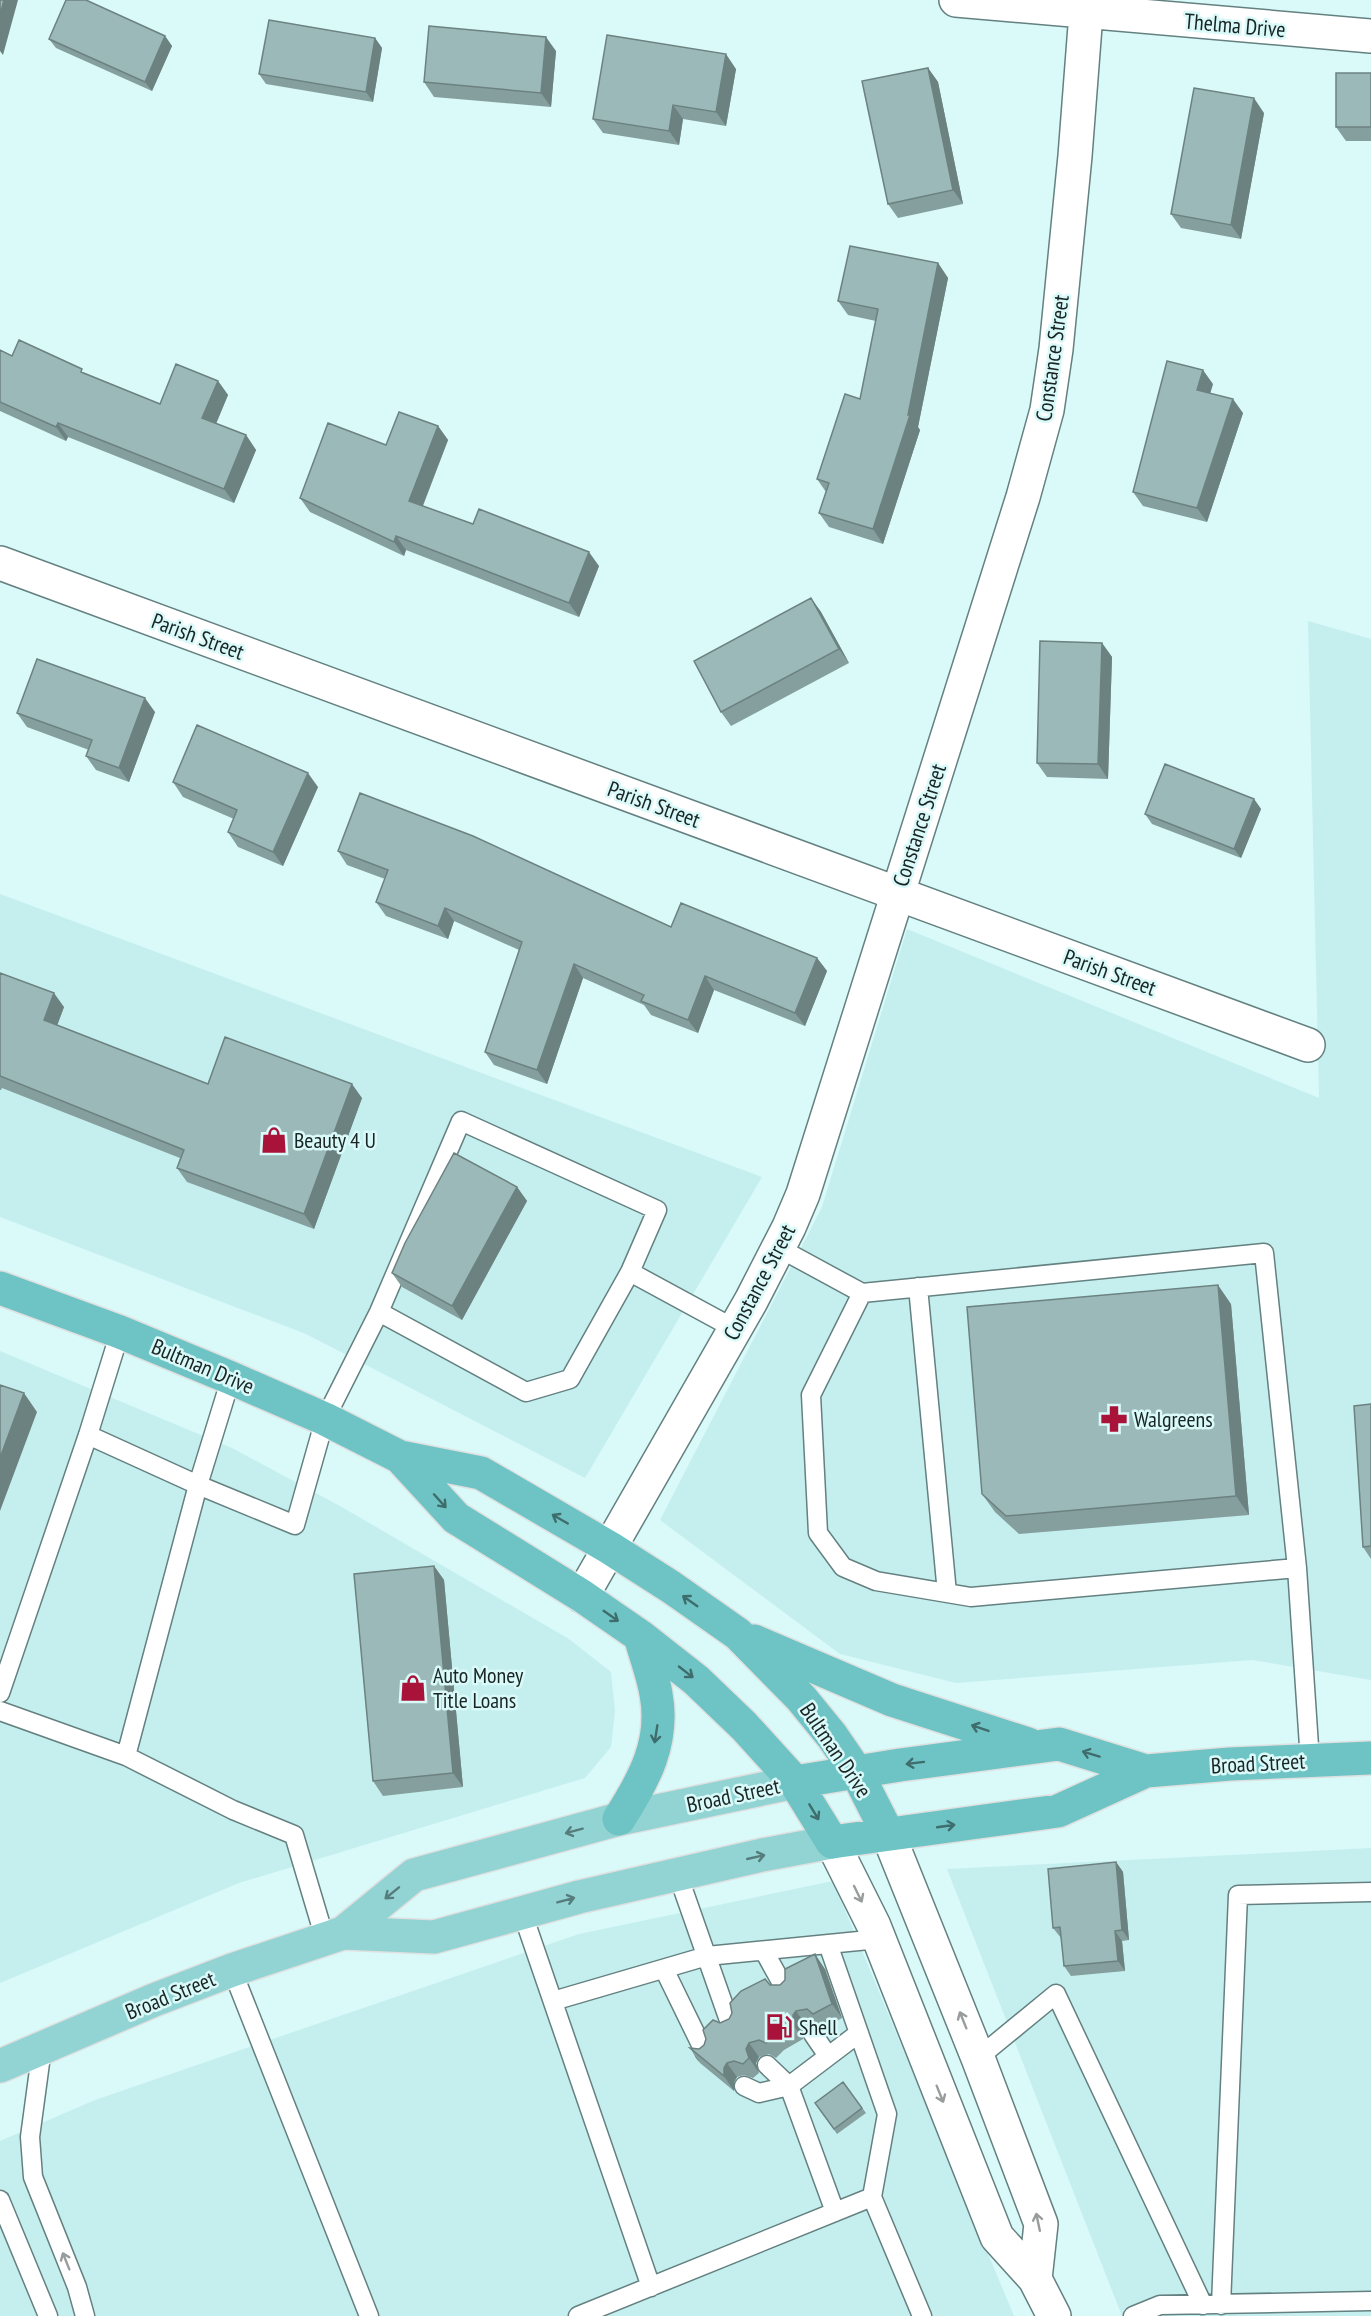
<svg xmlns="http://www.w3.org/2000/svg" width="1371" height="2316" font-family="'PT Sans Narrow',sans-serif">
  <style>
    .built { fill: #c5efee }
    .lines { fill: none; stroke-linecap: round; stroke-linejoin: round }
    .service-casing { stroke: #648080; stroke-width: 21 }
    .minor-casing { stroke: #648080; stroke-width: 36 }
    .tertiary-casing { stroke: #648080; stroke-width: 36 }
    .primary-casing { stroke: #dfe0e0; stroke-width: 36 }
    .trunk-casing { stroke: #dfe0e0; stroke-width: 36 }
    .service { stroke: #fff; stroke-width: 18 }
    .minor { stroke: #fff; stroke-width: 33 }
    .tertiary { stroke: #fff; stroke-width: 33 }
    .primary { stroke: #92d3d3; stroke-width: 33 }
    .trunk { stroke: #6ec4c4; stroke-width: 33 }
    .wall { fill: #859f9e }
    .shaded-wall { fill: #6c8281 }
    .building { fill: #9bb9b8; stroke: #6c8281; stroke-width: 1.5 }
    .oneway { stroke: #3f6c6c }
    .oneway2 { stroke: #567c7c }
    .oneway3 { stroke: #989c9c }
    .labels { text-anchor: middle; stroke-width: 5; stroke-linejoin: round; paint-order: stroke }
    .street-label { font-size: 22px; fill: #192424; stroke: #daf9f9 }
    .poi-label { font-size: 22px; fill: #192424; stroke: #daf9f9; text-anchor: start }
  </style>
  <rect width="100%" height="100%" fill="#daf9f9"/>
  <path class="built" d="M 1308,621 L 1371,639 L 1371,1680 L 1252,1660 L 956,1683 L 840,1654 L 660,1520 L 822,1207 L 907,929 L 1319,1098 Z
    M 0,894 L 762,1177 L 585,1478 L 306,1334 L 0,1217 Z
    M 0,1351 L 232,1448 L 340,1506 L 569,1639 L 611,1672 L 615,1711 L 611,1747 L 585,1778 L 239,1883 L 0,1983 Z
    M 1371,1848 L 1371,2316 L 1122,2316 L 947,1869 Z
    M 833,1881 L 1014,2316 L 0,2316 L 0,2141 L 95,2100 L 579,1934 Z"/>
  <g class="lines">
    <defs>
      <path id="service" d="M 779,1248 L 862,1293 L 811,1395 L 818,1533 L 843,1567 L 876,1581 L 971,1597 L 1297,1568 L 1310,1761
        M 918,1287 L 947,1593
        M 862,1293 L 1264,1253 L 1297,1568
        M 379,1312 L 526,1392 L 570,1379 L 630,1272 L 735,1329
        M 88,1435 L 198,1485 L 231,1378
        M 0,1693 L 88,1435 L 120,1332
        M 0,1711 L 126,1756 L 198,1485 L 295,1525 L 325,1419 L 379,1312 L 461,1121 L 657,1210 L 630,1272
        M 126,1756 L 233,1810 L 294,1835 L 325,1939
        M 678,1875 L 731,2026
        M 522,1912 L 651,2287
        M 828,1944 L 887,2114 L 872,2197 L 922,2316
        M 764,1951 L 785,1989
        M 664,1969 L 705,2053
        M 232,1970 L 369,2316
        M 553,2001 L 707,1956 L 879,1939
        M 813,2034 L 828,2056
        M 42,2048 L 30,2137 L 33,2177 L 77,2287 L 85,2316
        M 978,2058 L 1056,1994 L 1203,2305
        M 767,2065 L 789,2086
        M 744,2086 L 759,2093 L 789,2086
        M 0,2200 L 48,2316
        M 835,2212 L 789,2086 L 859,2033
        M 1221,2305 L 1238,1895 L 1371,1892
        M 578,2316 L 872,2197
        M 1133,2316 L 1160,2305 L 1371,2301"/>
      <path id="minor" d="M 956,0 L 1371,36
        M 0,563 L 1308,1045
        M 582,1596 L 751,1301 L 789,1227 L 803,1194 L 1023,497 L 1047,410 L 1056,349 L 1075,156 L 1087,0"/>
      <path id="tertiary" d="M 888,1834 L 978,2058 L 1041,2224 L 1035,2279
        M 832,1842 L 874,1926 L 997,2237 L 1035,2279 L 1054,2316"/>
      <path id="primary" d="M 343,1933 L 414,1875 L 619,1819 L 795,1782
        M 0,2066 L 154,2000 L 232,1970 L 343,1933 L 434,1937 L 579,1897 L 762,1855 L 832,1842"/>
      <path id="trunk" d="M 0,1288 L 120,1332 L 231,1378 L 325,1419 L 400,1457 L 481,1473 L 610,1548 L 671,1587 L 738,1634 L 801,1698 L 832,1736 L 856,1771 L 888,1834
        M 400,1457 L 456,1518 L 582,1596 L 640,1636 L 696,1680 L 744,1726 L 795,1782 L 832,1842 L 1058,1811 L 1146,1771 L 1230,1764 L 1371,1758
        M 754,1641 L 892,1700 L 1028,1744
        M 795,1782 L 900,1765 L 1059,1744 L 1146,1771
        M 619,1819 C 644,1780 665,1742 656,1694 C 653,1675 645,1655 640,1636"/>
    </defs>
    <use href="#service" class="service-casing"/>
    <use href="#minor" class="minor-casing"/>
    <use href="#tertiary" class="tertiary-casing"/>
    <use href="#primary" class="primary-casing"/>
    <use href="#trunk" class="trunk-casing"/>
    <use href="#service" class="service"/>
    <use href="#minor" class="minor"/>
    <use href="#tertiary" class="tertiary"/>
    <use href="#primary" class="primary"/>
    <use href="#trunk" class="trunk"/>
  </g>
  <path class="wall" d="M 165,36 L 172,46 L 152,91 L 56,48 L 49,39 Z
    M 375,38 L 382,48 L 373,102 L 266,84 L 259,74 Z
    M 556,51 L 551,107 L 434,97 L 424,82 Z
    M 928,68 L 938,82 L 963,204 L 898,218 L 888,204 Z
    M 736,69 L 726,126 L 683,119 L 679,145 L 603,133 L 593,119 Z
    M 1371,73 L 1371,141 L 1346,141 L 1336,127 Z
    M 1264,113 L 1241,239 L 1181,228 L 1171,214 Z
    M 938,263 L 948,278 L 918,427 L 920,430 L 883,544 L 829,527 L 819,513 L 826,492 L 817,479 L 860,399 L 876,321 L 848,315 L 838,301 Z
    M 0,350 L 12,356 L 85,373 L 160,404 L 218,381 L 228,395 L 216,424 L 246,435 L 256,450 L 234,503 L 68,437 L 66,441 L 0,411 Z
    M 1213,384 L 1210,393 L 1243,413 L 1207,522 L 1143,506 L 1133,492 Z
    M 438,426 L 448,440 L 423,506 L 473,524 L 599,566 L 579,617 L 406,550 L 404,556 L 310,512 L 300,498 L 386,445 Z
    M 811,598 L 821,612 L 849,663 L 731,726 L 721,712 Z
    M 1102,643 L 1112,657 L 1108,779 L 1047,777 L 1037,763 Z
    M 155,712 L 129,782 L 96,770 L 86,756 L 89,750 L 27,727 L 17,713 Z
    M 173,782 L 318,787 L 283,866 L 238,847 L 228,832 L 234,819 L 183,797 Z
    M 1254,799 L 1261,809 L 1241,858 L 1152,824 L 1145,814 Z
    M 338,851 L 671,927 L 817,958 L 827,971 L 805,1026 L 714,990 L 698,1033 L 651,1015 L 644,1005 L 583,978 L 547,1084 L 494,1065 L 485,1052 L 519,950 L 454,921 L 448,939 L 386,916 L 376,902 L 385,879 L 347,865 Z
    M 0,973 L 64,1007 L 57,1025 L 208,1084 L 362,1098 L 314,1229 L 187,1182 L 177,1168 L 180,1158 L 2,1088 L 1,1090 L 0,1090 Z
    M 517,1187 L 527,1201 L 462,1320 L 402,1287 L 392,1273 Z
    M 1231,1304 L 1249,1515 L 1019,1534 L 995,1512 L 982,1494 Z
    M 1371,1404 L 1371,1559 L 1363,1547 Z
    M 434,1566 L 444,1580 L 463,1787 L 383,1796 L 373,1781 Z
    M 1116,1862 L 1123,1872 L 1129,1940 L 1122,1941 L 1125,1971 L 1071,1976 L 1064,1966 L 1061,1938 L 1053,1928 Z
    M 825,1969 L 842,2018 L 823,2029 L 817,2024 L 806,2025 L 803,2030 L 803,2039 L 784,2050 L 776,2058 L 769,2054 L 759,2057 L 756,2063 L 759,2073 L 753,2078 L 744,2075 L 737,2077 L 734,2082 L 734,2091 L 700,2063 L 690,2048 L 699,2049 L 704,2045 L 720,2023 L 729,2019 L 770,1985 L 780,1985 Z
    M 843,2082 L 866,2113 L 837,2134 L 815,2103 Z"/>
  <path class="shaded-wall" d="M 4,0 L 18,0 L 3,55 L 0,51 L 0,15 Z
    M 165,36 L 172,46 L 152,91 L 145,82 Z
    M 546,37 L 556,51 L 551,107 L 541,93 Z
    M 375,38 L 382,48 L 373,102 L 366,92 Z
    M 726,54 L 736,69 L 726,126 L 716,112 Z
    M 928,68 L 938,82 L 963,204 L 953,190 Z
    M 1254,98 L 1264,113 L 1241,239 L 1231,225 Z
    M 673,105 L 683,119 L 679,145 L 669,131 Z
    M 938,263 L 948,278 L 918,427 L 920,430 L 883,544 L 873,529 L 908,415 Z
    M 1203,370 L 1213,384 L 1207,404 L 1197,390 Z
    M 218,381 L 228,395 L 212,433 L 202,418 Z
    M 1233,399 L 1243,413 L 1207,522 L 1197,508 Z
    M 58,423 L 68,437 L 66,441 L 56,427 Z
    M 438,426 L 448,440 L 419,515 L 409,501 Z
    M 246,435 L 256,450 L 234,503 L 224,489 Z
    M 396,536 L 406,550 L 404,556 L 394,542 Z
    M 589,552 L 599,566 L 579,617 L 569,603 Z
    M 811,598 L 821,612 L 849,663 L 839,649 Z
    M 1102,643 L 1112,657 L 1108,779 L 1098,764 Z
    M 145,698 L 155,712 L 129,782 L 119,768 Z
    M 308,773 L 318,787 L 283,866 L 273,852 Z
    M 1254,799 L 1261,809 L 1241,858 L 1234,849 Z
    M 445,908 L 454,921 L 448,939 L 438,926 Z
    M 817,958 L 827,971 L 805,1026 L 795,1013 Z
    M 574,964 L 583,978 L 547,1084 L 537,1070 Z
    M 705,976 L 714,990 L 698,1033 L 688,1020 Z
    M 54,993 L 64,1007 L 54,1034 L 44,1020 Z
    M 352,1084 L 362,1098 L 314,1229 L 304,1214 Z
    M 517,1187 L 527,1201 L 462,1320 L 452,1306 Z
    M 1218,1285 L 1231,1304 L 1249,1515 L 1236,1496 Z
    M 24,1393 L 37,1412 L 0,1511 L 0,1458 Z
    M 434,1566 L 444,1580 L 463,1787 L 453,1773 Z
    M 1116,1862 L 1123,1872 L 1129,1940 L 1122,1930 Z
    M 1115,1931 L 1122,1941 L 1125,1971 L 1118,1961 Z
    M 815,1954 L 825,1969 L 842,2018 L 832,2004 Z
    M 796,2011 L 806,2025 L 803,2030 L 803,2039 L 793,2025 L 793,2015 Z
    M 749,2043 L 759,2057 L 756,2063 L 759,2073 L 749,2058 L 746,2049 Z
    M 727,2063 L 737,2077 L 734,2082 L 734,2091 L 724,2076 L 724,2068 Z"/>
  <path class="building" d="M 0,0 L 4,0 L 0,15 Z
    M 66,0 L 86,0 L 165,36 L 145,82 L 49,39 Z
    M 269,20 L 375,38 L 366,92 L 259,74 Z
    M 429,26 L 546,37 L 541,93 L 424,82 Z
    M 607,35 L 726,54 L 716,112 L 673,105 L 669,131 L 593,119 Z
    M 928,68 L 953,190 L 888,204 L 862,81 Z
    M 1336,73 L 1371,73 L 1371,127 L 1336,127 Z
    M 1194,88 L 1254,98 L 1231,225 L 1171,214 Z
    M 850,246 L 938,263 L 908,415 L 910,415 L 873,529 L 819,513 L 829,483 L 817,479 L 845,394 L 860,399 L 878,309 L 838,301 Z
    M 19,340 L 82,369 L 81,372 L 160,404 L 176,364 L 218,381 L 202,418 L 246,435 L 224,489 L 58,423 L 56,427 L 0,402 L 0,350 L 12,356 Z
    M 1167,361 L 1203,370 L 1197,390 L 1233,399 L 1197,508 L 1133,492 Z
    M 399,412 L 438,426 L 409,501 L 473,524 L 479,509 L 589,552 L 569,603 L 396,536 L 394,542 L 300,498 L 328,423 L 386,445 Z
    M 811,598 L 839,649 L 721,712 L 694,661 Z
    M 1040,641 L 1102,643 L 1098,764 L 1037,763 Z
    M 37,659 L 145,698 L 119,768 L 86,756 L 92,740 L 17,713 Z
    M 197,725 L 308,773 L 273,852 L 228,832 L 237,810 L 173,782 Z
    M 1165,764 L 1254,799 L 1234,849 L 1145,814 Z
    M 360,793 L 473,836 L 671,927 L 681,903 L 817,958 L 795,1013 L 705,976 L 688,1020 L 641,1001 L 644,995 L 574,964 L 537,1070 L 485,1052 L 522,942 L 445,908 L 438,926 L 376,902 L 388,870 L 338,851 Z
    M 0,973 L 54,993 L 44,1020 L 208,1084 L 225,1037 L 352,1084 L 304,1214 L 177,1168 L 184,1150 L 0,1076 Z
    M 454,1153 L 517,1187 L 452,1306 L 392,1273 L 405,1243 Z
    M 1218,1285 L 1236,1496 L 1006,1516 L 982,1494 L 967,1307 Z
    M 0,1385 L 24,1393 L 0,1458 Z
    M 1371,1404 L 1371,1546 L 1363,1547 L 1354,1406 Z
    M 434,1566 L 453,1773 L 373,1781 L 354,1574 Z
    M 1116,1862 L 1122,1930 L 1115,1931 L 1118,1961 L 1064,1966 L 1060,1927 L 1053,1928 L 1048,1869 Z
    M 815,1954 L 832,2004 L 813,2014 L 807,2009 L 796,2011 L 793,2015 L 793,2025 L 774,2036 L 766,2043 L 759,2040 L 749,2043 L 746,2049 L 749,2058 L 743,2064 L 734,2061 L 727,2063 L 724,2068 L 724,2076 L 690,2048 L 699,2049 L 704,2045 L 706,2039 L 703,2030 L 713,2020 L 720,2023 L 729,2019 L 732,2013 L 730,2003 L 741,1991 L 765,1979 L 770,1985 L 780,1985 L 785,1980 L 785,1969 Z
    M 843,2082 L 862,2108 L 834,2129 L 815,2103 Z"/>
  <defs><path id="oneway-shaft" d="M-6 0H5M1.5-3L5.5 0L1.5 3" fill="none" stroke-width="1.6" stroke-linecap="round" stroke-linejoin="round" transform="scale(1.5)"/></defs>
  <g class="oneway">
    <use href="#oneway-shaft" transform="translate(440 1501) rotate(48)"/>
    <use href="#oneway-shaft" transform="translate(560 1519) rotate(-150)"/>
    <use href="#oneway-shaft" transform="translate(690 1601) rotate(-145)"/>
    <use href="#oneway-shaft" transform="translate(611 1616) rotate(35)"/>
    <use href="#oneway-shaft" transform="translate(686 1672) rotate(38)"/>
    <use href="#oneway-shaft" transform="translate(980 1728) rotate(-161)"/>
    <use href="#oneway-shaft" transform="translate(656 1734) rotate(99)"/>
    <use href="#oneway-shaft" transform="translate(1091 1754) rotate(-163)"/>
    <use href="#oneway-shaft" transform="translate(915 1763) rotate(173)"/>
    <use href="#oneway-shaft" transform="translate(814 1812) rotate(59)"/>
    <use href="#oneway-shaft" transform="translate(946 1826) rotate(-8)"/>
  </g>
  <g class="oneway2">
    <use href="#oneway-shaft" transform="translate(574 1831) rotate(165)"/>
    <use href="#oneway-shaft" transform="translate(756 1857) rotate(-13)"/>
    <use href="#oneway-shaft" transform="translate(392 1893) rotate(141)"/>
    <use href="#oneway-shaft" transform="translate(566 1900) rotate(-15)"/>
  </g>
  <g class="oneway3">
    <use href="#oneway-shaft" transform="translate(858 1894) rotate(64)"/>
    <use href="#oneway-shaft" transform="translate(963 2020) rotate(-112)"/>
    <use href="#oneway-shaft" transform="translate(940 2094) rotate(68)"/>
    <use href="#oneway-shaft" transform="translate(1038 2222) rotate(-102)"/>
    <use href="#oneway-shaft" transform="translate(66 2261) rotate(-112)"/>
  </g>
  <defs>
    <symbol id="shop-bare" viewBox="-9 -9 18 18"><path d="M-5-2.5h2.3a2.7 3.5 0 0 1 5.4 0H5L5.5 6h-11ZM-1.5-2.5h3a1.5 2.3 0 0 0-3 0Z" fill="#aa1339" stroke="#daf9f9" stroke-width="2.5" paint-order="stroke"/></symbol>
    <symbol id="pharmacy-bare" viewBox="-9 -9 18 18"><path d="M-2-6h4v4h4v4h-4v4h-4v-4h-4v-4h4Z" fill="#aa1339" stroke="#daf9f9" stroke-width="2.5" paint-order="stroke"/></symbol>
    <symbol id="fuel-bare" viewBox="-9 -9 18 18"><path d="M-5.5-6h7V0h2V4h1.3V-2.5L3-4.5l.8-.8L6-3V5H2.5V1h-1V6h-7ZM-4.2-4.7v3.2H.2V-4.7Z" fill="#aa1339" stroke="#daf9f9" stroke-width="2.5" paint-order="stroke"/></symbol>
  </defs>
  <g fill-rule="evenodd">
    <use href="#shop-bare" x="255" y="1121" width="38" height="38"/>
    <use href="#pharmacy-bare" x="1095" y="1400" width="38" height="38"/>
    <use href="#shop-bare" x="394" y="1669" width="38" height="38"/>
    <use href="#fuel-bare" x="760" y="2008" width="38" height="38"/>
  </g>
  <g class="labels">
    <g class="street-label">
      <text transform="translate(1235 25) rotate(5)" y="8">Thelma Drive</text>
      <text transform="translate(1052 358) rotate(-82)" y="8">Constance Street</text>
      <text transform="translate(198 636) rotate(20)" y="8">Parish Street</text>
      <text transform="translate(654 804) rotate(20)" y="8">Parish Street</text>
      <text transform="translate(919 825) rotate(-72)" y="8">Constance Street</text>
      <text transform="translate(1110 972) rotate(20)" y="8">Parish Street</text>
      <text transform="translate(759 1282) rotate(-62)" y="8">Constance Street</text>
      <text transform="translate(203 1366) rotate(23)" y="8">Bultman Drive</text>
      <text transform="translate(836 1750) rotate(56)" y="8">Bultman Drive</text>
      <text transform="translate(1258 1763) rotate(-3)" y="8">Broad Street</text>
      <text transform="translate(733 1795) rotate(-12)" y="8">Broad Street</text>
      <text transform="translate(170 1995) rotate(-22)" y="8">Broad Street</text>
    </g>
    <g class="poi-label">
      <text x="294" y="1148">Beauty 4 U</text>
      <text x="1134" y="1427">Walgreens</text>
      <text x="433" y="1683">Auto Money<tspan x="433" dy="25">Title Loans</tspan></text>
      <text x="799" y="2035">Shell</text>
    </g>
  </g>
</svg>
